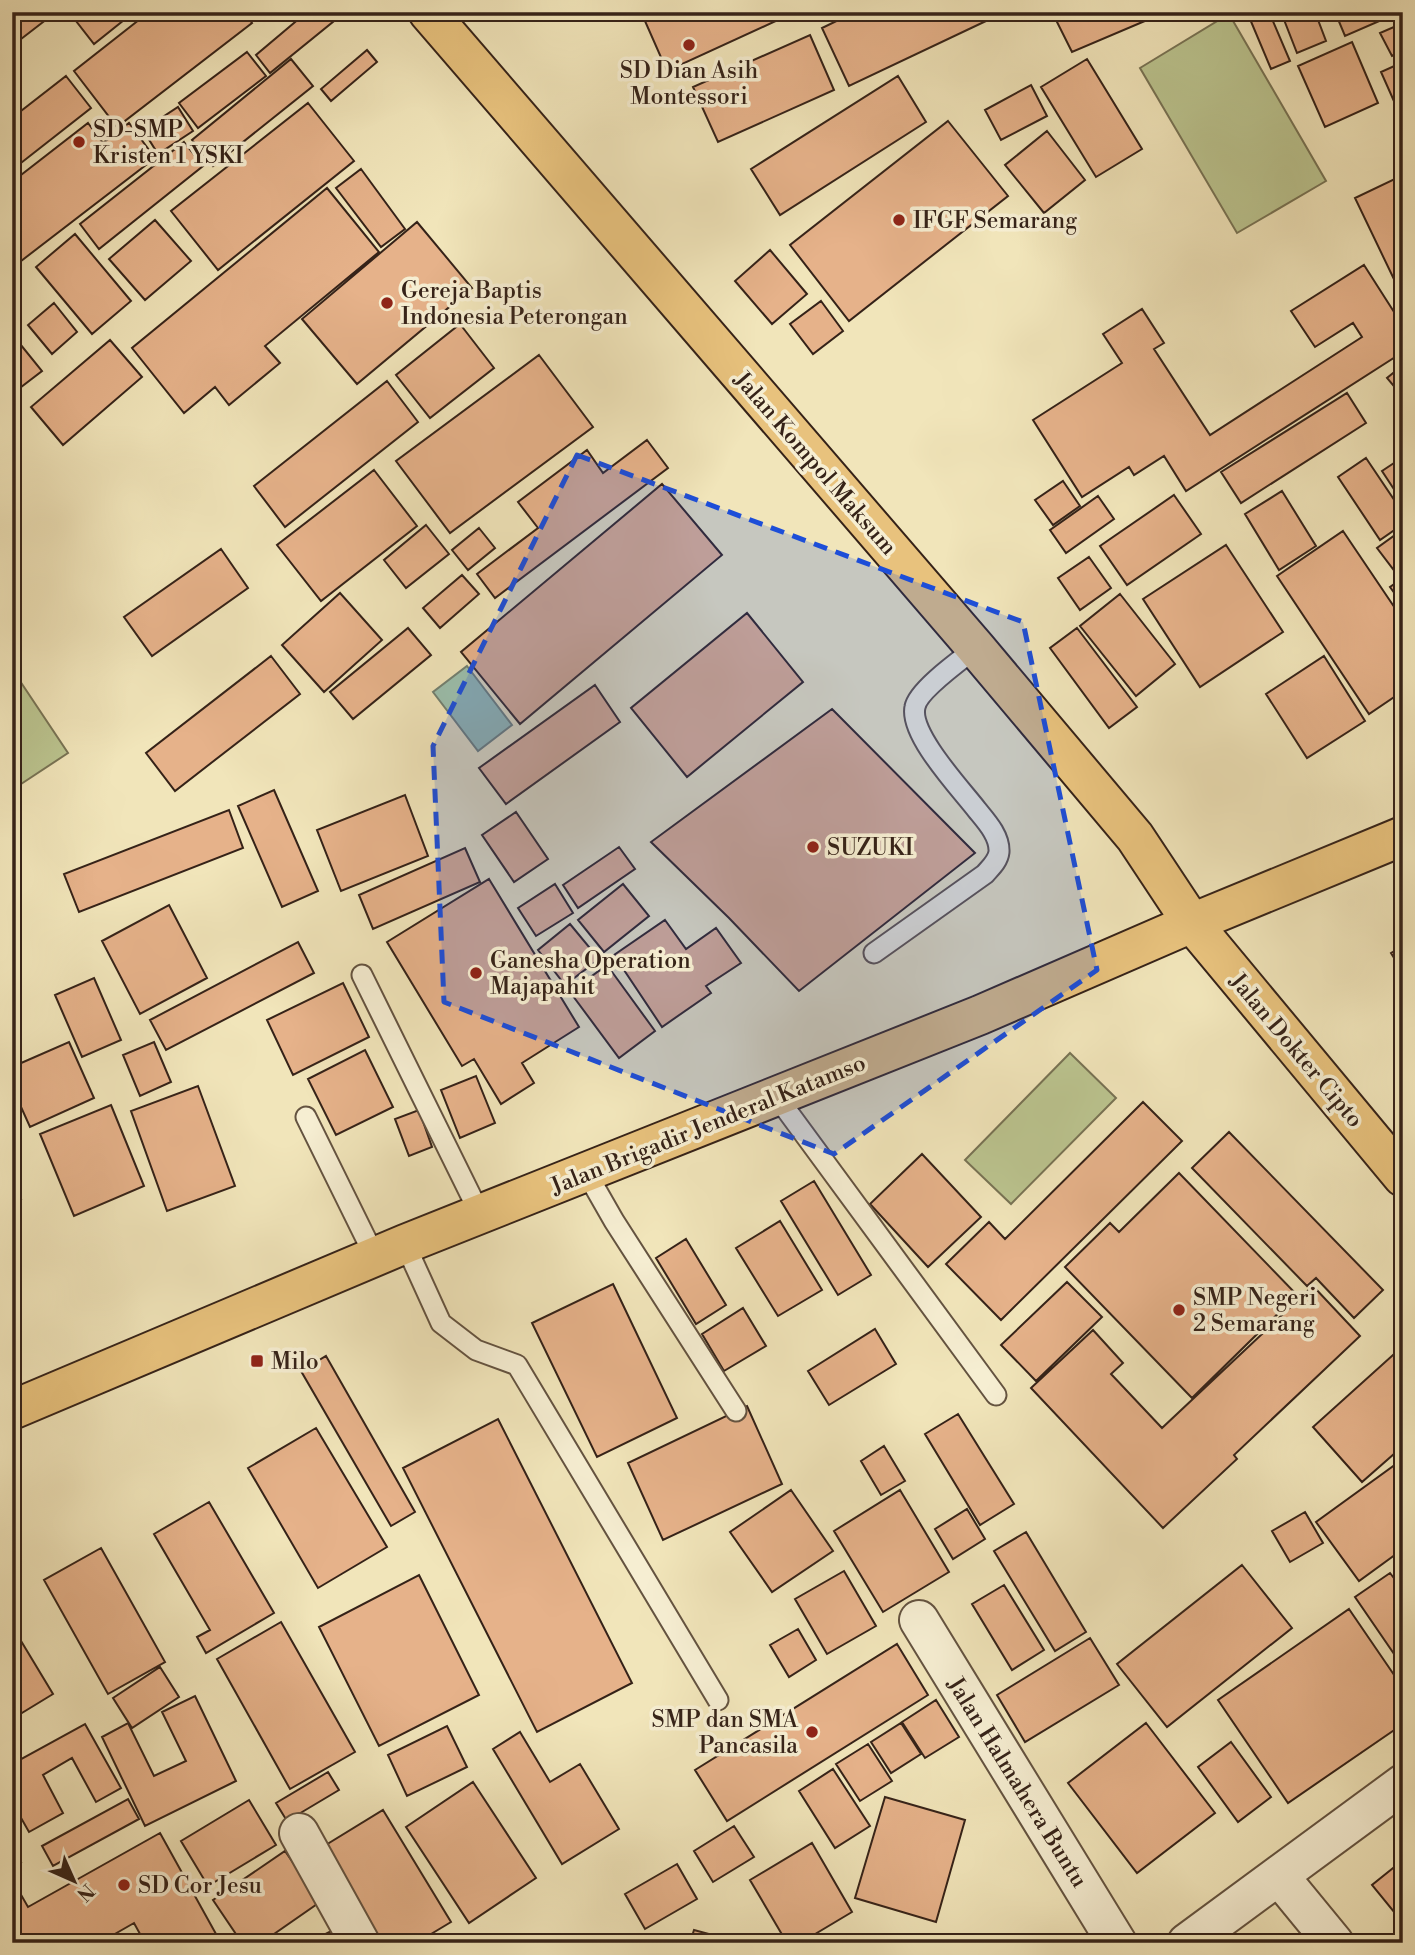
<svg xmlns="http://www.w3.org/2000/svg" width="1415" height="1955" font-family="'Libre Bodoni',serif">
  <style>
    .green { fill: #bbc48f; stroke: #787354; stroke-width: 2 }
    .water { fill: #9bbfad; stroke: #728071; stroke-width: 2 }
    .building { fill: #e6b28a; stroke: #352218; stroke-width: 2 }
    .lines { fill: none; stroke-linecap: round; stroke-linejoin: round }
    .lane-casing { stroke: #645340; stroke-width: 23 }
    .street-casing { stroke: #645340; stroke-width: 42 }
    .primary-casing { stroke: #352218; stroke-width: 42 }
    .highway-casing { stroke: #352218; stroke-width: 42 }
    .lane { stroke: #f6eed2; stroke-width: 19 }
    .street { stroke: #f6eed2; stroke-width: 38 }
    .primary { stroke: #e8c27d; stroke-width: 38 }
    .highway { stroke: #e8c27d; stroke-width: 38 }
    .marked { fill: #1d4ed8; fill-opacity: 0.2; stroke: #1d4ed8; stroke-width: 5; stroke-dasharray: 14 9; stroke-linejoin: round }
    .poi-dot { fill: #8f2418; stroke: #f6eed2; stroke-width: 2.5 }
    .labels { text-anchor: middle; stroke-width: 7; stroke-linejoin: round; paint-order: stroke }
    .poi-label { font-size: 23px; fill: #352218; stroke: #f6eed2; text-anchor: start }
    .street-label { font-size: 23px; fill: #352218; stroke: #f6eed2 }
  </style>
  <rect width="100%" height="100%" fill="#f1e5ba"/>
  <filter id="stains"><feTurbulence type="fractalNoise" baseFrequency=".00286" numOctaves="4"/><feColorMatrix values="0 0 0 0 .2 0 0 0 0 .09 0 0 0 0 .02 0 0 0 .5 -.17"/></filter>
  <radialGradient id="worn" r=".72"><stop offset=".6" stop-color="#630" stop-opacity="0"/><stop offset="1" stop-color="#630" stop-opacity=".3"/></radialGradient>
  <path class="green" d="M 1229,14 L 1326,181 L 1237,233 L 1140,68 Z
    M 12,669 L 68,753 L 12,790 Z
    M 1070,1053 L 1116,1098 L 1011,1204 L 965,1160 Z"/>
  <path class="water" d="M 467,666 L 512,725 L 478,751 L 433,692 Z"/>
  <path class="building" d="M 12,12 L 56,12 L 12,46 Z
    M 69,12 L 134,12 L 94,44 Z
    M 149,12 L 244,12 L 252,23 L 117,127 L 74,71 Z
    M 307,12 L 327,12 L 334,21 L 270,73 L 256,55 Z
    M 641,12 L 775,12 L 778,20 L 667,71 Z
    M 855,12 L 1005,12 L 849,86 L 822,28 Z
    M 1052,12 L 1166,12 L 1072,52 Z
    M 1247,12 L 1269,12 L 1290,61 L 1271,69 Z
    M 1281,12 L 1315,12 L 1326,41 L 1297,53 Z
    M 1335,12 L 1400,12 L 1345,36 Z
    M 1403,23 L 1403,51 L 1392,56 L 1380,33 Z
    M 810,35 L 834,90 L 718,142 L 693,87 Z
    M 1352,42 L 1378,103 L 1325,127 L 1298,66 Z
    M 367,50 L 377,62 L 331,101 L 321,89 Z
    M 247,52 L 266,76 L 198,128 L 179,103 Z
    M 291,59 L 313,86 L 213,166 L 192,140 Z
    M 1087,59 L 1142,149 L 1096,177 L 1041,87 Z
    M 1403,62 L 1403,117 L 1401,117 L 1381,72 Z
    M 66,76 L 91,108 L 12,170 L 12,118 Z
    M 898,76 L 926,122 L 780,215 L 751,169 Z
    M 1031,85 L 1047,116 L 1001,140 L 985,110 Z
    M 308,103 L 354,161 L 218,270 L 171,211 Z
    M 178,107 L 193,131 L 158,154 L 143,130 Z
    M 948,121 L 1008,196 L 849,321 L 790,245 Z
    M 88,123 L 103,143 L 129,123 L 155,158 L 12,268 L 12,182 Z
    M 1047,131 L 1085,180 L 1044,213 L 1005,165 Z
    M 184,142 L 203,166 L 99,249 L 80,224 Z
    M 361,169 L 405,229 L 381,247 L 336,188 Z
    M 1403,175 L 1403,298 L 1355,198 Z
    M 327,188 L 379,252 L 265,346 L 280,363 L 229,405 L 215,387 L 184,413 L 132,348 Z
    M 155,220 L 191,261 L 145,300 L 109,259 Z
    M 417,222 L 472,288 L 357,384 L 302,319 Z
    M 75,234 L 131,301 L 92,334 L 36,267 Z
    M 770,250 L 807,294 L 772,324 L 735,281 Z
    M 1364,265 L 1403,326 L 1403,352 L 1186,491 L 1164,456 L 1134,475 L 1129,467 L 1082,497 L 1033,420 L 1122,363 L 1103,334 L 1142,309 L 1164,343 L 1154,349 L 1210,435 L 1362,337 L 1353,323 L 1315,347 L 1291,311 Z
    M 821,301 L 843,331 L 813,354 L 790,324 Z
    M 54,303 L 77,332 L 52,354 L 28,325 Z
    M 460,324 L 494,368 L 430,418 L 396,375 Z
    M 12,334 L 42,371 L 12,394 Z
    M 110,340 L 142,377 L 63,445 L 31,407 Z
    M 539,355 L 593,427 L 450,533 L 396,461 Z
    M 1403,365 L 1403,397 L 1387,378 Z
    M 387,381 L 418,422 L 285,527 L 254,486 Z
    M 1347,393 L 1366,423 L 1241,503 L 1221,472 Z
    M 647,440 L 668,468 L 495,598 L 477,574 L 538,528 L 518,502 L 587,450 L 603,473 Z
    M 1403,457 L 1403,503 L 1382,471 Z
    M 1366,458 L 1403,513 L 1403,524 L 1380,540 L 1338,477 Z
    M 374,470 L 417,526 L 321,601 L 277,545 Z
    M 1063,481 L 1080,506 L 1053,525 L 1035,500 Z
    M 662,484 L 722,555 L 520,724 L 461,652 Z
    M 1282,491 L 1316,546 L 1279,570 L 1245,514 Z
    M 1174,495 L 1201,534 L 1127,585 L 1100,546 Z
    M 1098,496 L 1114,519 L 1066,553 L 1050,530 Z
    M 426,525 L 449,554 L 406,588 L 384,560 Z
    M 479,528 L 495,548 L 468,570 L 452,550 Z
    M 1402,530 L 1403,561 L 1393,569 L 1377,548 Z
    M 1343,531 L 1403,620 L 1403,691 L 1369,714 L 1277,576 Z
    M 1226,545 L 1283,632 L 1200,687 L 1143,599 Z
    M 221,549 L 248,588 L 152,656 L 124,617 Z
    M 1089,557 L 1111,588 L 1080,610 L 1058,578 Z
    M 462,575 L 479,594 L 440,628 L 423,608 Z
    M 1403,578 L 1403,605 L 1390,587 Z
    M 340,593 L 382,640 L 324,692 L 282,645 Z
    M 1120,594 L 1175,664 L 1136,696 L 1080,626 Z
    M 747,613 L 803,682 L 687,777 L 631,708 Z
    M 408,628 L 431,655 L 353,719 L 330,692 Z
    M 1077,628 L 1137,707 L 1109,728 L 1050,648 Z
    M 271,656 L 300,694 L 175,791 L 146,753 Z
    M 1324,656 L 1365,721 L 1307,758 L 1266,694 Z
    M 595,685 L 620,722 L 506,804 L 479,768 Z
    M 832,709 L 975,853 L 799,991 L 729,918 L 651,842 Z
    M 274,790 L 318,891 L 282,907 L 238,806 Z
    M 405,795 L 428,856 L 341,891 L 317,830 Z
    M 229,810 L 243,848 L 79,912 L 64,874 Z
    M 516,812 L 548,859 L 514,882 L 482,835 Z
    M 619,847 L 635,869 L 578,908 L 563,885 Z
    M 465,848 L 480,882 L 373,929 L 359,895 Z
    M 489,879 L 579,1027 L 522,1063 L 534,1083 L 501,1104 L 474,1059 L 462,1066 L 387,942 Z
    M 555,884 L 573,913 L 536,936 L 518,908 Z
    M 623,884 L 649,916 L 604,952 L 578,920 Z
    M 169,905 L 207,978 L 140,1014 L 102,941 Z
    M 665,920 L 686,949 L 716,928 L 741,963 L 706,986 L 711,993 L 662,1027 L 614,955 Z
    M 570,924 L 599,959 L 565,985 L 538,950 Z
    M 298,942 L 314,973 L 166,1050 L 150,1020 Z
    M 1403,946 L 1403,972 L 1391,953 Z
    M 607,965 L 655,1031 L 619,1058 L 570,992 Z
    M 94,978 L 121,1040 L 82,1057 L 55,995 Z
    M 343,983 L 369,1037 L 293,1075 L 267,1020 Z
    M 69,1042 L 94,1098 L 30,1127 L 12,1087 L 12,1067 Z
    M 154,1042 L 171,1082 L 140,1096 L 123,1055 Z
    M 365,1050 L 393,1107 L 336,1135 L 308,1079 Z
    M 476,1076 L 495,1123 L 460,1138 L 441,1090 Z
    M 198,1086 L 235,1186 L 167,1211 L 131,1111 Z
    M 1143,1102 L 1182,1141 L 1001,1320 L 946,1264 L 989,1222 L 1005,1239 Z
    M 111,1105 L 144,1186 L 74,1216 L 40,1134 Z
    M 419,1110 L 432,1147 L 409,1156 L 395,1119 Z
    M 1229,1132 L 1383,1290 L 1354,1318 L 1316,1278 L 1307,1286 L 1192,1168 Z
    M 922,1154 L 981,1217 L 928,1267 L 870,1204 Z
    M 1179,1173 L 1297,1295 L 1192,1398 L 1065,1267 L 1110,1223 L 1119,1232 Z
    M 12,1179 L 21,1199 L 12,1203 Z
    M 814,1181 L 871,1275 L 838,1295 L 781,1201 Z
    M 780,1221 L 822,1290 L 778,1316 L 736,1248 Z
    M 686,1239 L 726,1305 L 696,1324 L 656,1258 Z
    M 1067,1282 L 1102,1317 L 1036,1381 L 1001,1345 Z
    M 613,1284 L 677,1418 L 597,1457 L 532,1323 Z
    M 1313,1286 L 1360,1336 L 1234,1455 L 1237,1459 L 1163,1528 L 1031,1388 L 1093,1330 L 1123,1363 L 1111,1374 L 1162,1428 Z
    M 743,1308 L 766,1346 L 724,1371 L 702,1334 Z
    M 875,1329 L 896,1364 L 829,1405 L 808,1371 Z
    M 1403,1346 L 1403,1446 L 1362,1482 L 1313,1427 Z
    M 326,1356 L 415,1512 L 391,1526 L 301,1371 Z
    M 747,1406 L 782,1484 L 663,1540 L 628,1463 Z
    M 958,1414 L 1014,1504 L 980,1525 L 925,1434 Z
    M 498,1419 L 632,1683 L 537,1732 L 403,1468 Z
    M 316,1428 L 387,1547 L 318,1588 L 248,1468 Z
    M 884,1446 L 905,1481 L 881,1495 L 861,1461 Z
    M 1403,1459 L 1403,1549 L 1359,1581 L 1316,1522 Z
    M 791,1490 L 833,1551 L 772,1592 L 730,1532 Z
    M 900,1490 L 949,1572 L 883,1612 L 834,1531 Z
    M 209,1502 L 274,1613 L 206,1653 L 197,1637 L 210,1630 L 154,1534 Z
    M 967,1509 L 985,1539 L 953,1559 L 935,1529 Z
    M 1305,1512 L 1323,1543 L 1290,1562 L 1272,1531 Z
    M 1026,1532 L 1086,1632 L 1055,1651 L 994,1551 Z
    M 101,1548 L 165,1662 L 108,1694 L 44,1580 Z
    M 1242,1565 L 1292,1628 L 1167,1727 L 1117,1664 Z
    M 844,1571 L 876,1626 L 827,1654 L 795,1599 Z
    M 1390,1573 L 1403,1590 L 1403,1667 L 1355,1597 Z
    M 419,1575 L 479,1695 L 379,1746 L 319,1627 Z
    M 1004,1585 L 1044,1650 L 1012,1670 L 972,1604 Z
    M 1349,1609 L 1403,1688 L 1403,1724 L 1288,1803 L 1218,1700 Z
    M 281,1622 L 355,1752 L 290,1789 L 217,1659 Z
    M 12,1626 L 53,1694 L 12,1719 Z
    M 798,1629 L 816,1660 L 789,1677 L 770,1645 Z
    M 1090,1638 L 1119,1685 L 1025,1742 L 997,1695 Z
    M 897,1644 L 928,1695 L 727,1821 L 695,1770 Z
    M 160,1667 L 179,1697 L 132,1728 L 113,1698 Z
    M 195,1696 L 236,1781 L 145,1826 L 102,1737 L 128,1723 L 154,1776 L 186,1761 L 162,1712 Z
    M 936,1700 L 959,1737 L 925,1758 L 902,1722 Z
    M 901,1723 L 921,1754 L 891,1773 L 871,1742 Z
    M 1146,1723 L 1215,1813 L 1137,1873 L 1068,1783 Z
    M 85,1724 L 121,1788 L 96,1802 L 72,1758 L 43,1775 L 63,1813 L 29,1832 L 12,1802 L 12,1764 Z
    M 447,1726 L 467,1767 L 407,1796 L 388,1755 Z
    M 520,1732 L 550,1782 L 580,1764 L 619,1829 L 562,1864 L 493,1749 Z
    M 1231,1742 L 1271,1797 L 1238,1822 L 1198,1767 Z
    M 868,1744 L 892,1781 L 860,1801 L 836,1764 Z
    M 833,1769 L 870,1826 L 835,1848 L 799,1791 Z
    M 328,1772 L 339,1790 L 287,1821 L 276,1803 Z
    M 473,1782 L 536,1878 L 469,1923 L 406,1827 Z
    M 885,1797 L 965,1820 L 936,1922 L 855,1898 Z
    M 128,1799 L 139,1819 L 53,1866 L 42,1846 Z
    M 249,1800 L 276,1845 L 208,1886 L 181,1841 Z
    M 383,1810 L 451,1922 L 416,1943 L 372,1943 L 316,1851 Z
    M 734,1826 L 754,1857 L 713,1882 L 694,1851 Z
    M 160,1833 L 221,1943 L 145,1943 L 134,1923 L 99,1943 L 12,1943 L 12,1888 L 16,1886 L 28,1907 Z
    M 812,1843 L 852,1912 L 800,1943 L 787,1943 L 750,1880 Z
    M 12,1846 L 21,1862 L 12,1866 Z
    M 285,1851 L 320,1902 L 261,1943 L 242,1943 L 213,1900 Z
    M 1403,1860 L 1403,1923 L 1372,1885 Z
    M 677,1864 L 697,1899 L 645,1929 L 625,1894 Z
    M 335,1929 L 342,1943 L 308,1943 Z
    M 694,1930 L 742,1943 L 690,1943 Z"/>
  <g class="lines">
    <defs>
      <path id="lane" d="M 874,953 L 985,874 C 991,867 998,861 999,852 C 1000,836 986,821 977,810 C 960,788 909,734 915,707 C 918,690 962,659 976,648
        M 362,975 L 480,1214
        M 777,1097 L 996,1395
        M 306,1117 L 375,1257
        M 586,1172 L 614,1221 L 736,1411
        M 405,1244 L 441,1323 L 476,1350 L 517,1365 L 718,1700"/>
      <path id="street" d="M 919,1620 L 1117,1943
        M 299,1833 L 360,1943
        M 1279,1876 L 1334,1943
        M 1187,1943 L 1403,1784"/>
      <path id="primary" d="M 12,1410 L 405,1244 L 980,1015 L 1192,923 L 1403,836"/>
      <path id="highway" d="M 428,12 L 976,648 L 1135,837 L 1192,923 L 1403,1177"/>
    </defs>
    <use href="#lane" class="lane-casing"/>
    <use href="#street" class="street-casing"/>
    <use href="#primary" class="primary-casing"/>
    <use href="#highway" class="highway-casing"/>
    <use href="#lane" class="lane"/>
    <use href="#street" class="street"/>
    <use href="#primary" class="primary"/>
    <use href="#highway" class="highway"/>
  </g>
  <path class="marked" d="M 577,455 L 1023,622 L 1097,970 L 834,1154 L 444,1002 L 433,746 Z"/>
  <g class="poi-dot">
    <circle cx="689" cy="45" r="7"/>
    <circle cx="79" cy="142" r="7"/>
    <circle cx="899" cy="220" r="7"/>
    <circle cx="387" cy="303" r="7"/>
    <circle cx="813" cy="847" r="7"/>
    <circle cx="476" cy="973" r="7"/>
    <circle cx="1179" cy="1310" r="7"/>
    <rect x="250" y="1354" width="14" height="14" rx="3.5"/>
    <circle cx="812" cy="1732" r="7"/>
    <circle cx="124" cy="1885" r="7"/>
  </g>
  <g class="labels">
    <g class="poi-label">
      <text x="689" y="78" text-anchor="middle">SD Dian Asih<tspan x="689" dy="26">Montessori</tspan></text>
      <text x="93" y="137">SD-SMP<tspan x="93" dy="26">Kristen 1 YSKI</tspan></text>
      <text x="913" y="228">IFGF Semarang</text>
      <text x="401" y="298">Gereja Baptis<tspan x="401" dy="26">Indonesia Peterongan</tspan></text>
      <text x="827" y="855">SUZUKI</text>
      <text x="490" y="968">Ganesha Operation<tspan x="490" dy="26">Majapahit</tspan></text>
      <text x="1193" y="1305">SMP Negeri<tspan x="1193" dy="26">2 Semarang</tspan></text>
      <text x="271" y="1369">Milo</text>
      <text x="798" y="1727" text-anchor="end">SMP dan SMA<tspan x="798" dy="26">Pancasila</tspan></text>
      <text x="138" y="1893">SD Cor Jesu</text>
    </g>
    <g class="street-label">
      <text transform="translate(816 463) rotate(49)" y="8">Jalan Kompol Maksum</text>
      <text transform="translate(1297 1050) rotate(50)" y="8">Jalan Dokter Cipto</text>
      <text transform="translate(708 1124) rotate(-22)" y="8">Jalan Brigadir Jenderal Katamso</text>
      <text transform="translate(1018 1782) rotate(58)" y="8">Jalan Halmahera Buntu</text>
    </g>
  </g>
  <rect width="1415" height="1955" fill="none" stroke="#f1e5ba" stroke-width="42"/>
  <rect x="14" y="14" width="1387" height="1927" fill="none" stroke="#352218" stroke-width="3.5"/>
  <rect x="21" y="21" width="1373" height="1913" fill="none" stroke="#352218" stroke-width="2"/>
  <g transform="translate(74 1881) rotate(135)" stroke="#f6eed2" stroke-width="5" paint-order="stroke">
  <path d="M0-5L12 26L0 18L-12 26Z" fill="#352218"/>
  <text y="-10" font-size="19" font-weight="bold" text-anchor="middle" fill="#352218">N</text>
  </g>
  <rect width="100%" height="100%" filter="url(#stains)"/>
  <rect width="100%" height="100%" fill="url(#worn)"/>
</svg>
